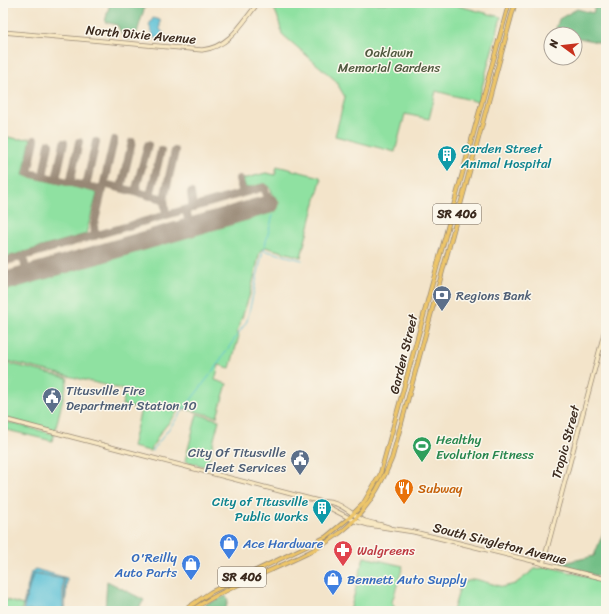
<svg xmlns="http://www.w3.org/2000/svg" width="609" height="614" font-family="Sriracha,sans-serif">
  <style>
    .green { fill: #8fe1a1; stroke: #658660 }
    .forest { fill: #73bf87; stroke: #577452 }
    .water { fill: #58bfd5; stroke: #4a747a }
    .lines { fill: none; stroke-linecap: round; stroke-linejoin: round }
    .stream { stroke: #58bfd5; stroke-width: 1 }
    .taxiway { stroke: #978774; stroke-width: 8 }
    .runway { stroke: #978774; stroke-width: 19 }
    .secondary-casing { stroke: #978774; stroke-width: 5 }
    .primary-casing { stroke: #978774; stroke-width: 5 }
    .secondary { stroke: #f8e8c3; stroke-width: 3.5 }
    .primary { stroke: #edc569; stroke-width: 3.5 }
    .labels { text-anchor: middle; stroke-width: 3; stroke-linejoin: round; paint-order: stroke }
    .shield { fill: #fbf7ec; stroke: #75685c; stroke-width: 1 }
    .shield-label { font-size: 12px; font-weight: bold; fill: #3b2a1e }
    .street-label { font-size: 13px; fill: #3b2a1e; stroke: #fbf7ec }
    .park-label { font-size: 13px; fill: #50583f; stroke: #fbf7ec }
    .culture-label { font-size: 13px; fill: #0d838f; stroke: #fbf7ec; text-anchor: start }
    .service-label { font-size: 13px; fill: #4e5e75; stroke: #fbf7ec; text-anchor: start }
    .leisure-label { font-size: 13px; fill: #27864d; stroke: #fbf7ec; text-anchor: start }
    .food-label { font-size: 13px; fill: #c56008; stroke: #fbf7ec; text-anchor: start }
    .shop-label { font-size: 13px; fill: #366cbe; stroke: #fbf7ec; text-anchor: start }
    .health-label { font-size: 13px; fill: #be3a42; stroke: #fbf7ec; text-anchor: start }
  </style>
  <rect width="100%" height="100%" fill="#fbf7ec"/>
  <filter id="ink" filterUnits="userSpaceOnUse"><feTurbulence type="fractalNoise" baseFrequency=".025" numOctaves="2"/><feDisplacementMap in="SourceGraphic" scale="8" xChannelSelector="R" yChannelSelector="G"/><feConvolveMatrix kernelMatrix="1 2 1 2 8 2 1 2 1" color-interpolation-filters="sRGB"/></filter>
  <filter id="wash" filterUnits="userSpaceOnUse"><feTurbulence type="fractalNoise" baseFrequency=".012" numOctaves="4" result="noise"/><feDisplacementMap in="SourceGraphic" scale="16" xChannelSelector="R" yChannelSelector="G"/><feGaussianBlur stdDeviation="0.9" result="paint"/><feColorMatrix in="noise" values="0 0 0 0 0 0 0 0 0 0 0 0 0 0 0 0 0 1.4 0 .05"/><feComposite in="paint" operator="in"/></filter>
  <g filter="url(#wash)">
    <rect width="100%" height="100%" fill="#f3e4ca"/>
    <path class="green" d="M 272,3 L 447,3 L 501,17 L 478,102 L 436,91 L 429,119 L 405,114 L 395,152 L 335,136 L 345,97 L 335,80 L 282,34 L 278,18 Z
      M 3,136 L 18,139 L 31,138 L 23,175 L 95,192 L 97,194 L 86,234 L 3,258 Z
      M 277,166 L 320,177 L 321,180 L 301,257 L 265,247 L 260,251 L 251,291 L 237,332 L 239,336 L 230,368 L 219,365 L 215,380 L 227,384 L 217,417 L 181,408 L 160,433 L 150,451 L 132,447 L 141,409 L 122,405 L 125,390 L 3,360 L 3,290 L 276,210 L 271,189 L 265,184 L 246,188 L 243,179 L 266,173 L 275,175 Z
      M 3,362 L 68,378 L 55,431 L 3,418 Z
      M 197,414 L 219,420 L 207,467 L 185,461 Z
      M 3,421 L 54,434 L 52,441 L 3,429 Z
      M 364,557 L 403,566 L 392,602 L 396,611 L 350,611 Z
      M 549,567 L 606,581 L 606,611 L 453,611 L 460,587 L 465,582 L 475,579 L 503,587 L 515,584 L 535,569 Z
      M 3,599 L 23,605 L 21,611 L 3,611 Z"/>
    <path class="forest" d="M 110,3 L 146,3 L 135,39 L 125,39 L 117,25 L 105,22 Z
      M 596,3 L 606,3 L 606,44 L 575,37 L 575,34 L 555,32 L 559,19 L 577,9 L 593,13 Z
      M 605,528 L 606,578 L 555,565 L 594,556 Z
      M 107,581 L 144,600 L 137,611 L 105,611 Z
      M 226,596 L 228,600 L 225,611 L 204,609 L 206,604 Z"/>
    <path class="water" d="M 153,18 L 160,20 L 160,29 L 167,38 L 165,41 L 158,40 L 154,37 L 149,25 Z
      M 35,569 L 67,578 L 65,611 L 64,578 L 33,573 L 23,606 L 31,572 Z
      M 33,574 L 63,579 L 63,611 L 23,611 Z"/>
    <g class="lines">
      <path class="stream" d="M 264,249 L 273,215
        M 212,372 L 247,321 L 263,250 L 302,260
        M 152,451 L 210,375"/>
      <path class="taxiway" d="M 35,140 L 28,173 L 103,190
        M 43,176 L 49,144
        M 56,179 L 64,143
        M 239,179 L 243,193
        M 70,183 L 79,142
        M 104,184 L 164,199
        M 86,186 L 96,142
        M 121,188 L 132,142
        M 135,192 L 148,145
        M 191,193 L 193,208
        M 150,196 L 161,151
        M 186,210 L 190,227
        M 166,215 L 164,199 L 175,151
        M 95,236 L 94,225 L 114,140
        M 23,256 L 27,275
        M 3,262 L 264,187 L 270,204"/>
      <path class="runway" d="M 3,282 L 270,204"/>
    </g>
  </g>
  <g filter="url(#ink)">
    <g class="lines">
      <defs>
        <path id="secondary" d="M 3,32 L 202,50 C 230,47 242,23 258,3
          M 3,419 L 322,502 C 340,500 351,515 365,521 C 373,524 383,524 390,528
          M 322,502 L 326,506 L 355,521 L 369,525 L 414,532 L 606,579
          M 543,564 L 606,326"/>
        <path id="primary" d="M 183,611 L 211,592 L 326,537 L 349,518 L 363,504 L 380,475 L 509,3
          M 191,611 C 207,599 225,591 242,583 C 315,549 360,540 392,458 L 515,3"/>
      </defs>
      <use href="#secondary" class="secondary-casing"/>
      <use href="#primary" class="primary-casing"/>
      <use href="#secondary" class="secondary"/>
      <use href="#primary" class="primary"/>
    </g>
  </g>
  <defs>
    <symbol id="building-pin" viewBox="-11 -11 22 30"><path d="M0 17L-7.5 6A9.5 9.5 0 1 1 7.5 6Z" fill="#0f9aa8" stroke="#fbf7ec"/><path d="M-4-6H4V6H1V3H-1V6H-4ZM-2.5-4.3h1.7v1.8h-1.7ZM.8-4.3h1.7v1.8H.8ZM-2.5-1h1.7V.8h-1.7ZM.8-1h1.7V.8H.8Z" fill="#fff"/></symbol>
    <symbol id="bank-pin" viewBox="-11 -11 22 30"><path d="M0 17L-7.5 6A9.5 9.5 0 1 1 7.5 6Z" fill="#5c6f8a" stroke="#fbf7ec"/><path d="M-6-4H6V4H-6ZM0-2.3a2.3 2.3 0 1 0 0 4.6a2.3 2.3 0 1 0 0-4.6Z" fill="#fff"/></symbol>
    <symbol id="civic-pin" viewBox="-11 -11 22 30"><path d="M0 17L-7.5 6A9.5 9.5 0 1 1 7.5 6Z" fill="#5c6f8a" stroke="#fbf7ec"/><path d="M-.6-6.5H3V-4.5H.6V-3L4-1V1h2V6H-6V1h2V-1L-.6-3ZM-1.2 2.5V6h2.4V2.5Z" fill="#fff"/></symbol>
    <symbol id="stadium-pin" viewBox="-11 -11 22 30"><path d="M0 17L-7.5 6A9.5 9.5 0 1 1 7.5 6Z" fill="#2e9e5b" stroke="#fbf7ec"/><path d="M0-5a6.5 5 0 1 0 0 10a6.5 5 0 1 0 0-10ZM-3.5-1.8h7v3.6h-7Z" fill="#fff"/></symbol>
    <symbol id="restaurant-pin" viewBox="-11 -11 22 30"><path d="M0 17L-7.5 6A9.5 9.5 0 1 1 7.5 6Z" fill="#e8710a" stroke="#fbf7ec"/><path d="M-5-6h1v4h1v-4h1v4h1v-4h1v5L-1.5 .5V6h-2V.5L-5-1ZM5-6V6H3V1.5H1.5Q1.5-4 5-6Z" fill="#fff"/></symbol>
    <symbol id="shop-pin" viewBox="-11 -11 22 30"><path d="M0 17L-7.5 6A9.5 9.5 0 1 1 7.5 6Z" fill="#3f7fe0" stroke="#fbf7ec"/><path d="M-5-2.5h2.3a2.7 3.5 0 0 1 5.4 0H5L5.5 6h-11ZM-1.5-2.5h3a1.5 2.3 0 0 0-3 0Z" fill="#fff"/></symbol>
    <symbol id="pharmacy-pin" viewBox="-11 -11 22 30"><path d="M0 17L-7.5 6A9.5 9.5 0 1 1 7.5 6Z" fill="#e0444e" stroke="#fbf7ec"/><path d="M-2-6h4v4h4v4h-4v4h-4v-4h-4v-4h4Z" fill="#fff"/></symbol>
  </defs>
  <g fill-rule="evenodd">
    <use href="#building-pin" x="436" y="144" width="22" height="30"/>
    <use href="#bank-pin" x="431" y="284" width="22" height="30"/>
    <use href="#civic-pin" x="41" y="386" width="22" height="30"/>
    <use href="#stadium-pin" x="411" y="435" width="22" height="30"/>
    <use href="#civic-pin" x="289" y="448" width="22" height="30"/>
    <use href="#restaurant-pin" x="393" y="477" width="22" height="30"/>
    <use href="#building-pin" x="311" y="497" width="22" height="30"/>
    <use href="#shop-pin" x="218" y="532" width="22" height="30"/>
    <use href="#pharmacy-pin" x="332" y="539" width="22" height="30"/>
    <use href="#shop-pin" x="180" y="553" width="22" height="30"/>
    <use href="#shop-pin" x="322" y="568" width="22" height="30"/>
  </g>
  <g class="labels">
    <g class="shield">
      <rect x="433" y="204" width="48" height="20" rx="3"/>
      <rect x="218" y="567" width="48" height="20" rx="3"/>
    </g>
    <g class="shield-label">
      <text x="457" y="218">SR 406</text>
      <text x="242" y="581">SR 406</text>
    </g>
    <g class="street-label">
      <text transform="translate(141 34) rotate(5)" y="5">North Dixie Avenue</text>
      <text transform="translate(403 354) rotate(-76)" y="5">Garden Street</text>
      <text transform="translate(565 442) rotate(-75)" y="5">Tropic Street</text>
      <text transform="translate(500 543) rotate(14)" y="5">South Singleton Avenue</text>
    </g>
    <g class="park-label">
      <text x="389" y="57">Oaklawn<tspan x="389" dy="15">Memorial Gardens</tspan></text>
    </g>
    <g class="culture-label">
      <text x="461" y="153">Garden Street<tspan x="461" dy="15">Animal Hospital</tspan></text>
      <text x="308" y="506" text-anchor="end">City of Titusville<tspan x="308" dy="15">Public Works</tspan></text>
    </g>
    <g class="service-label">
      <text x="456" y="300">Regions Bank</text>
      <text x="66" y="395">Titusville Fire<tspan x="66" dy="15">Department Station 10</tspan></text>
      <text x="286" y="457" text-anchor="end">City Of Titusville<tspan x="286" dy="15">Fleet Services</tspan></text>
    </g>
    <g class="leisure-label">
      <text x="436" y="444">Healthy<tspan x="436" dy="15">Evolution Fitness</tspan></text>
    </g>
    <g class="food-label">
      <text x="418" y="493">Subway</text>
    </g>
    <g class="shop-label">
      <text x="243" y="548">Ace Hardware</text>
      <text x="177" y="562" text-anchor="end">O'Reilly<tspan x="177" dy="15">Auto Parts</tspan></text>
      <text x="347" y="584">Bennett Auto Supply</text>
    </g>
    <g class="health-label">
      <text x="357" y="555">Walgreens</text>
    </g>
  </g>
  <rect width="609" height="614" fill="none" stroke="#fbf7ec" stroke-width="16"/>
  <g transform="translate(563 46) rotate(285)"><circle r="19" fill="#fbf7ec" stroke="#aea59a"/>
  <path d="M0-3L7 15L0 10L-7 15Z" fill="#c8321e"/>
  <text y="-6" font-size="11" font-weight="bold" text-anchor="middle" fill="#3b2a1e">N</text>
  </g>
</svg>
